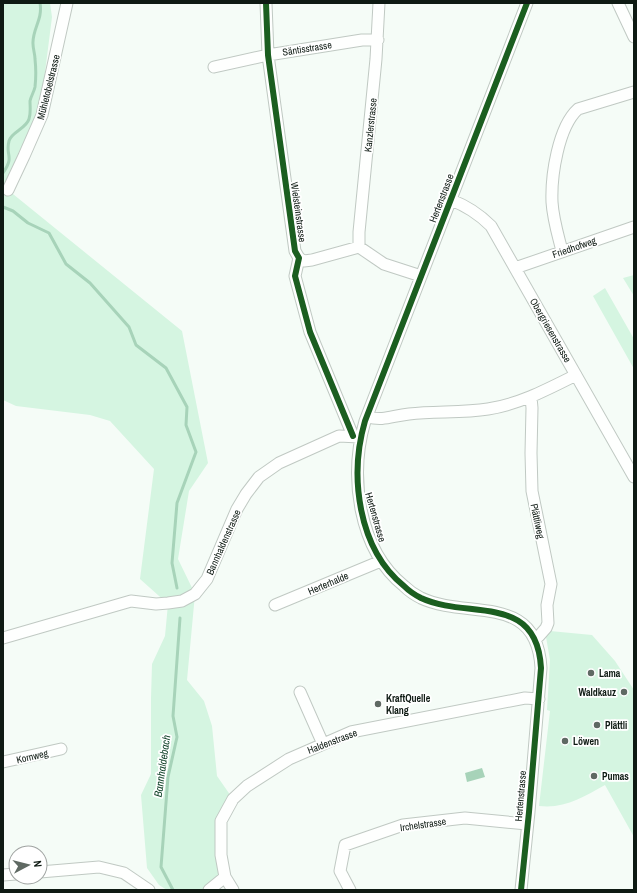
<svg xmlns="http://www.w3.org/2000/svg" width="637" height="893" font-family="'Archivo Narrow',sans-serif">
  <style>
    .green { fill: #d5f5e1 }
    .water { fill: #a7d3b9 }
    .lines { fill: none; stroke-linecap: round; stroke-linejoin: round }
    .stream { stroke: #a7d3b9; stroke-width: 3 }
    .street-casing { stroke: #c0c9c3; stroke-width: 13 }
    .street { stroke: #fefffe; stroke-width: 11 }
    .cycleway-casing { stroke: #fff; stroke-width: 8 }
    .cycleway { stroke: #1b5e20; stroke-width: 6 }
    .poi-dot { fill: #5f6963; stroke: #fff; stroke-width: 1.5 }
    .labels { text-anchor: middle; stroke-width: 3.5; stroke-linejoin: round; paint-order: stroke }
    .street-label { font-size: 10px; fill: #0e1a13; stroke: #fff }
    .poi-label { font-size: 10px; font-weight: bold; fill: #0e1a13; stroke: #fff; text-anchor: start }
    .water-label { font-size: 11px; font-style: italic; fill: #13442b; stroke: #fff }
  </style>
  <rect width="100%" height="100%" fill="#f5fcf7"/>
  <path class="green" d="M 3,3 L 50,3 L 52,17 L 44,80 L 35,124 L 8,190 L 182,331 L 208,463 L 189,491 L 178,559 L 195,594 L 187,680 L 204,701 L 212,726 L 217,776 L 233,799 L 221,821 L 225,877 L 209,890 L 167,890 L 159,885 L 147,868 L 141,795 L 151,774 L 151,698 L 152,664 L 165,636 L 168,604 L 140,579 L 154,469 L 110,421 L 90,415 L 16,406 L 3,400 Z
    M 634,275 L 634,296 L 623,278 Z
    M 605,288 L 634,339 L 634,369 L 593,296 Z
    M 550,631 L 592,635 L 615,661 L 634,690 L 634,837 L 605,785 C 583,797 565,809 539,806 L 550,711 L 547,710 L 550,660 L 546,637 Z"/>
  <path class="water" d="M 482,768 L 485,777 L 467,782 L 465,773 Z"/>
  <g class="lines">
    <path class="stream" d="M 3,173 C 15,156 5,156 9,141 C 11,132 26,129 29,119 C 31,113 30,107 30,101 C 31,96 34,92 35,87 C 36,78 36,68 35,59 C 35,54 33,49 33,44 C 32,29 43,20 40,3
      M 3,207 L 13,211 L 28,223 L 49,233 L 66,264 L 90,283 L 129,327 L 136,345 L 166,368 L 187,407 L 186,425 L 196,452 L 177,503 L 172,563 L 177,588
      M 173,890 L 161,867 L 168,777 L 177,737 L 173,716 L 180,618"/>
    <defs>
      <path id="street" d="M 266,3 L 268,55 L 295,251 L 299,258 L 295,276 L 310,332 L 353,436
        M 618,3 L 634,37
        M 214,67 L 268,55 L 362,40 L 378,40
        M 8,190 L 24,156 L 42,115 L 67,3
        M 451,200 C 467,206 479,214 491,226 L 634,477
        M 359,247 L 359,232 L 376,59 L 379,3
        M 359,247 L 384,264 L 421,276
        M 562,251 C 558,235 553,219 552,202 C 551,176 558,127 578,109 L 634,92
        M 299,258 L 304,261 L 312,260 L 359,247
        M 515,268 L 634,227
        M 531,397 L 532,408 L 531,453 L 532,491 L 551,584 L 547,605 L 548,623 L 546,628 L 539,636 L 535,638
        M 367,417 C 385,421 391,416 409,414 C 435,411 462,413 488,409 C 520,404 548,389 576,375
        M 275,605 L 381,561
        M 3,638 L 131,601 L 156,604 L 168,603 L 182,601 L 195,594 L 207,579 L 237,509 L 246,494 L 259,477 L 279,463 L 339,436 L 359,437
        M 300,692 L 323,744
        M 3,762 L 61,749
        M 40,872 L 99,867 L 124,873 L 149,890
        M 3,875 L 16,874
        M 209,890 L 225,877
        M 233,890 L 225,877 L 221,855 L 221,821 L 233,799 L 247,786 L 289,759 L 351,732 L 525,698 L 539,699
        M 350,890 L 340,871 L 345,845 L 403,825 L 465,818 L 527,824
        M 521,890 L 529,812 L 541,668 C 537,592 468,620 421,598 C 415,595 409,591 404,586 C 358,549 349,476 365,421 L 527,3"/>
    </defs>
    <use href="#street" class="street-casing"/>
    <use href="#street" class="street"/>
    <defs>
      <path id="cycleway" d="M 266,3 L 268,55 L 295,251 L 299,258 L 295,276 L 310,332 L 353,436
        M 521,890 L 529,812 L 541,668 C 537,592 468,620 421,598 C 415,595 409,591 404,586 C 358,549 349,476 365,421 L 527,3"/>
    </defs>
    <use href="#cycleway" class="cycleway-casing"/>
    <use href="#cycleway" class="cycleway"/>
  </g>
  <g class="poi-dot">
    <circle cx="591" cy="673" r="4"/>
    <circle cx="624" cy="692" r="4"/>
    <circle cx="378" cy="704" r="4"/>
    <circle cx="597" cy="725" r="4"/>
    <circle cx="565" cy="741" r="4"/>
    <circle cx="594" cy="776" r="4"/>
  </g>
  <g class="labels">
    <g class="street-label">
      <text transform="translate(307 48) rotate(-9)" y="4">Säntisstrasse</text>
      <text transform="translate(48 87) rotate(-76)" y="4">Mühletobelstrasse</text>
      <text transform="translate(370 125) rotate(-84)" y="4">Kanzlerstrasse</text>
      <text transform="translate(441 198) rotate(-69)" y="4">Hertenstrasse</text>
      <text transform="translate(299 212) rotate(82)" y="4">Wielsteinstrasse</text>
      <text transform="translate(574 247) rotate(-19)" y="4">Friedhofweg</text>
      <text transform="translate(551 330) rotate(60)" y="4">Obergriesenstrasse</text>
      <text transform="translate(376 517) rotate(74)" y="4">Hertenstrasse</text>
      <text transform="translate(538 521) rotate(78)" y="4">Plättliweg</text>
      <text transform="translate(223 542) rotate(-66)" y="4">Bannhaldenstrasse</text>
      <text transform="translate(328 583) rotate(-23)" y="4">Herterhalde</text>
      <text transform="translate(332 741) rotate(-21)" y="4">Haldenstrasse</text>
      <text transform="translate(32 756) rotate(-13)" y="4">Kornweg</text>
      <text transform="translate(520 796) rotate(-85)" y="4">Hertenstrasse</text>
      <text transform="translate(423 824) rotate(-8)" y="4">Irchelstrasse</text>
    </g>
    <g class="poi-label">
      <text x="599" y="677">Lama</text>
      <text x="616" y="696" text-anchor="end">Waldkauz</text>
      <text x="386" y="702">KraftQuelle<tspan x="386" dy="12">Klang</tspan></text>
      <text x="605" y="729">Plättli</text>
      <text x="573" y="745">Löwen</text>
      <text x="602" y="780">Pumas</text>
    </g>
    <g class="water-label">
      <text transform="translate(162 766) rotate(-82)" y="4">Bannhaldebach</text>
    </g>
  </g>
  <rect width="637" height="893" fill="none" stroke="#0e1a13" stroke-width="8"/>
  <g transform="translate(28 865) rotate(83)"><circle r="19" fill="#ffffff" stroke="#9fa3a1"/>
  <path d="M0-3L7 15L0 10L-7 15Z" fill="#5f6963"/>
  <text y="-6" font-size="11" font-weight="bold" text-anchor="middle" fill="#0e1a13">N</text>
  </g>
</svg>
